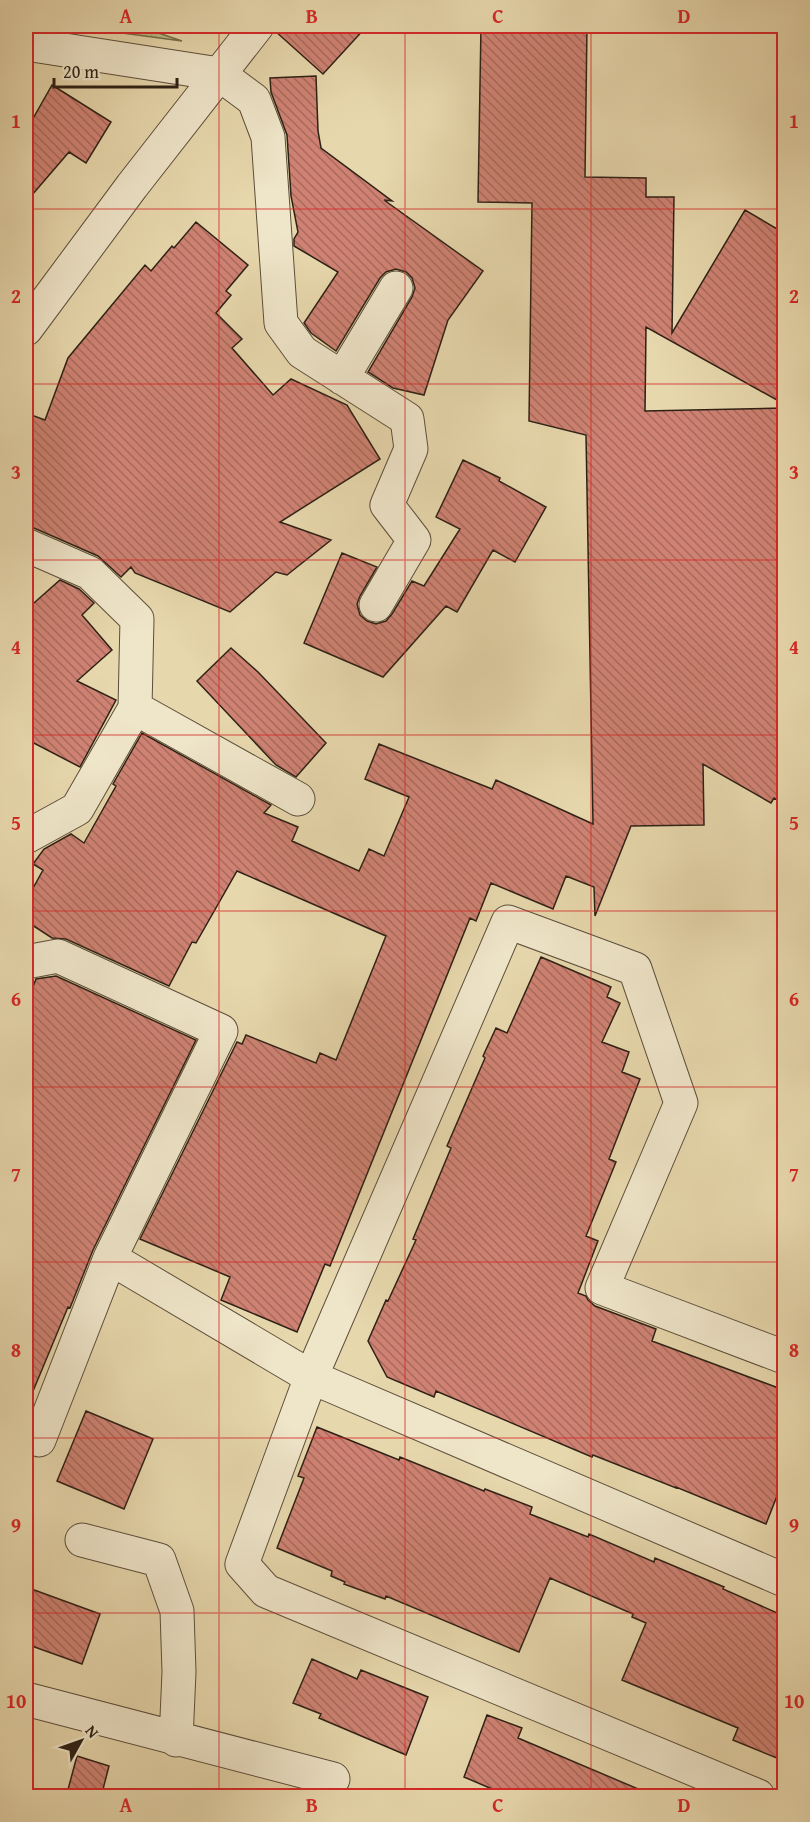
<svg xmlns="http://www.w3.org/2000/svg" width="810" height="1822" font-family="'Gentium Book Plus',serif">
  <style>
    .park { fill: url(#park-tufts); stroke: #756f4d; stroke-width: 1.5 }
    .building { fill: url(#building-back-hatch); stroke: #2e2115; stroke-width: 1.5 }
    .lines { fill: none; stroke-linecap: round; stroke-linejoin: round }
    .minor-casing { stroke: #5c4e3b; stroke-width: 35 }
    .minor { stroke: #efe5c9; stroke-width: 33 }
    .grid { fill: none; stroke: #d62828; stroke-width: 1.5; stroke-opacity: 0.55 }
    .neatline { fill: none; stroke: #d62828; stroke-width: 2 }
    .grid-label { font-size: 20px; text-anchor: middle; font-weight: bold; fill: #d62828 }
  </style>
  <defs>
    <pattern id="park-tufts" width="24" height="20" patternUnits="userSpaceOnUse" patternTransform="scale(1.5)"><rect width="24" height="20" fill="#bcbd85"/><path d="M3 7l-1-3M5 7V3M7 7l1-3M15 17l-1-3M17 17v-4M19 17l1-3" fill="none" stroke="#a2a272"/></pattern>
    <pattern id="building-back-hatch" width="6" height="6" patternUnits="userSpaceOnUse" patternTransform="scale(1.5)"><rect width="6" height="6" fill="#cf8273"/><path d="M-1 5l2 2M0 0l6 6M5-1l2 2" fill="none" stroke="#a86a5d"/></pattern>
  </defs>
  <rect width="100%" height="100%" fill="#e7d7ac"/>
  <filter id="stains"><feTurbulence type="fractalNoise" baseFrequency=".00333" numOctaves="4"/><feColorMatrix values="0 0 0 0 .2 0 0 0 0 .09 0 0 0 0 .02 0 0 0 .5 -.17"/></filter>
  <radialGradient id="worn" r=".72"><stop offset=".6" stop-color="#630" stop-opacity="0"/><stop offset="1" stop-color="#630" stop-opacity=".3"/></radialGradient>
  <path class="park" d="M 70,26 L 138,26 L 182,41 Z"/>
  <path class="building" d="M 275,26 L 367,26 L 323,74 L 275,31 Z
    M 481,26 L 587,26 L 585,177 L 646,178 L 646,197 L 674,197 L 672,333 L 745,210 L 784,233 L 784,404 L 646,327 L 645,411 L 784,408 L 784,804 L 774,798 L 771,803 L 703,764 L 704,825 L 631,826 L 595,916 L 594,887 L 566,876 L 553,909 L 491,883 L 476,921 L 470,918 L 330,1266 L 325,1264 L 297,1332 L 221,1300 L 230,1277 L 140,1239 L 237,1042 L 242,1044 L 246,1035 L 316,1063 L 320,1053 L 336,1060 L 386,936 L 237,871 L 196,943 L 192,942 L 169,986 L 66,939 L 52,938 L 26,921 L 26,901 L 43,870 L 33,864 L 44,849 L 71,834 L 84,843 L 116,786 L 113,784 L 142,733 L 271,805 L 264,813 L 298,827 L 292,841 L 359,871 L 369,849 L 384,856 L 409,797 L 365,779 L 379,744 L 492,789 L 496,780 L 593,824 L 586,435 L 529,421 L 532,203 L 478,202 Z
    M 316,76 L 318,131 L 321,148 L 392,201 L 384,200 L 483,271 L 448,320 L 424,395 L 393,388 L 368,372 L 412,297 L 415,288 L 412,278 L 406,272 L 396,269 L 386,272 L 380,278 L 336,351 L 311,333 L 304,323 L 338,272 L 294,246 L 294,239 L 298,232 L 291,196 L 287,135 L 271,92 L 270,78 Z
    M 52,85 L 111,122 L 86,163 L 69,152 L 26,202 L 26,131 Z
    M 196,222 L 248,265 L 226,291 L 231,295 L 216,313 L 242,339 L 232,348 L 273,395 L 291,379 L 347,405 L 380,459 L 280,522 L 331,540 L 287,575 L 276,572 L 230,612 L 135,573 L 131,567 L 121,577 L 98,556 L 34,528 L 26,527 L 26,413 L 45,420 L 68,358 L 145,265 L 151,271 L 172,246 L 174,248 Z
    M 463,460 L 500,478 L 499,481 L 546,507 L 515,562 L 493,550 L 457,612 L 446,606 L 383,677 L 304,643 L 342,553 L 377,567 L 360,596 L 357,604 L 360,615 L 367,621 L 376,624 L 386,621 L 392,614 L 412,581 L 424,586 L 460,529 L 436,517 Z
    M 60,580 L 79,589 L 94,603 L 82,615 L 112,650 L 77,681 L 116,700 L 80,767 L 26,739 L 26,610 Z
    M 231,648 L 258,672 L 326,743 L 296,777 L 276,765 L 197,681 Z
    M 541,957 L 611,987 L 607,997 L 620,1003 L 602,1042 L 629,1052 L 622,1072 L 640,1079 L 609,1159 L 616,1162 L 586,1236 L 598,1241 L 578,1293 L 586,1296 L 588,1300 L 595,1306 L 656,1329 L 652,1341 L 784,1390 L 784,1478 L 766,1524 L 676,1487 L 676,1488 L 593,1455 L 592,1457 L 436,1391 L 434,1397 L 387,1377 L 368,1341 L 386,1300 L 388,1301 L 416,1240 L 413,1239 L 451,1148 L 447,1146 L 485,1058 L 483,1056 L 496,1028 L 507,1033 Z
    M 56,976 L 196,1040 L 93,1250 L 70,1308 L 68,1307 L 26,1408 L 26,1005 L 36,979 Z
    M 86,1411 L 153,1439 L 124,1509 L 57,1481 Z
    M 317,1427 L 399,1460 L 400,1457 L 484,1491 L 485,1489 L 532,1507 L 530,1514 L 588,1537 L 589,1534 L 654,1562 L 655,1558 L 724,1587 L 723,1589 L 784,1616 L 784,1761 L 733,1740 L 738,1728 L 622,1680 L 646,1623 L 632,1617 L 633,1614 L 550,1578 L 519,1652 L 386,1596 L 385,1599 L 344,1584 L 345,1582 L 331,1576 L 332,1571 L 277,1548 L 304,1478 L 298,1476 Z
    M 26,1587 L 100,1614 L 82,1664 L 26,1644 Z
    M 312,1659 L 357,1679 L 361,1670 L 428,1697 L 406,1755 L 319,1718 L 321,1714 L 293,1703 Z
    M 487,1715 L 522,1728 L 518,1738 L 657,1797 L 511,1797 L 464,1777 Z
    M 77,1756 L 109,1766 L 101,1797 L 66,1797 Z"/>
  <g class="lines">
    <defs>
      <path id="minor" d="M 26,44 L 219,74 L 254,100 L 268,137 L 281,323 L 302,352 L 407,419 L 411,449 L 387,505 L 414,540 L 376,605
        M 26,329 L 132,186 L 257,26
        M 342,378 L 396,288
        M 26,545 L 90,573 L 137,619 L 135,708
        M 26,837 L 77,809 L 135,708 L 298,799
        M 26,962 L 58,956 L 221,1031 L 110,1258 L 39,1440 L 26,1434
        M 110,1258 L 311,1377 L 784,1580
        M 82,1540 L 159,1560 L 177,1611 L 179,1672 L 176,1740
        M 26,1699 L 333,1779
        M 758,1796 L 266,1591 L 242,1564 L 311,1377 L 508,922 L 635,969 L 681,1103 L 602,1288 L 784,1357"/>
    </defs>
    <use href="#minor" class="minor-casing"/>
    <use href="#minor" class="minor"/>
  </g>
  <path class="grid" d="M 219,26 L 219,1796M 405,26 L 405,1796M 591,26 L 591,1796M 26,209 L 784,209M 26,384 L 784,384M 26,560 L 784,560M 26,735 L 784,735M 26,911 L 784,911M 26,1087 L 784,1087M 26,1262 L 784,1262M 26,1438 L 784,1438M 26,1613 L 784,1613"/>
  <rect width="810" height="1822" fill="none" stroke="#e7d7ac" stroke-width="66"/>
  <g transform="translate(81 1741) rotate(50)" stroke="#efe5c9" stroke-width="4.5" paint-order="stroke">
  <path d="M0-4.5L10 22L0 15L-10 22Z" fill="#2e2115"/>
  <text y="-9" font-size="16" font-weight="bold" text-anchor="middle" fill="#2e2115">N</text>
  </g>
  <path d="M54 78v9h123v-9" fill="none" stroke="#2e2115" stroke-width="3"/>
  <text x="63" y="78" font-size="18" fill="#2e2115" stroke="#efe5c9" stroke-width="4.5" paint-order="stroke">20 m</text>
  <rect x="33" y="33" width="744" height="1756" class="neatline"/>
  <g class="grid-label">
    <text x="126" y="23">A</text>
    <text x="312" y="23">B</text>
    <text x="498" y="23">C</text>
    <text x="684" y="23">D</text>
    <text x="16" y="128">1</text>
    <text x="794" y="128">1</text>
    <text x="16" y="303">2</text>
    <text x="794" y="303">2</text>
    <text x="16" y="479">3</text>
    <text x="794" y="479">3</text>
    <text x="16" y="654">4</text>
    <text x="794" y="654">4</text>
    <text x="16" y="830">5</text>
    <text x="794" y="830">5</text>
    <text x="16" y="1006">6</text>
    <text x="794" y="1006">6</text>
    <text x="16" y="1181">7</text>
    <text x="794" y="1181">7</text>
    <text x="16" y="1357">8</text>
    <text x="794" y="1357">8</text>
    <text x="16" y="1532">9</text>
    <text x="794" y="1532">9</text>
    <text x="16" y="1708">10</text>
    <text x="794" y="1708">10</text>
    <text x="126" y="1812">A</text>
    <text x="312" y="1812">B</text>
    <text x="498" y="1812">C</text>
    <text x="684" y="1812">D</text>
  </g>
  <rect width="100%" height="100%" filter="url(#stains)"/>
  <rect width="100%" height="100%" fill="url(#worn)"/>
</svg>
